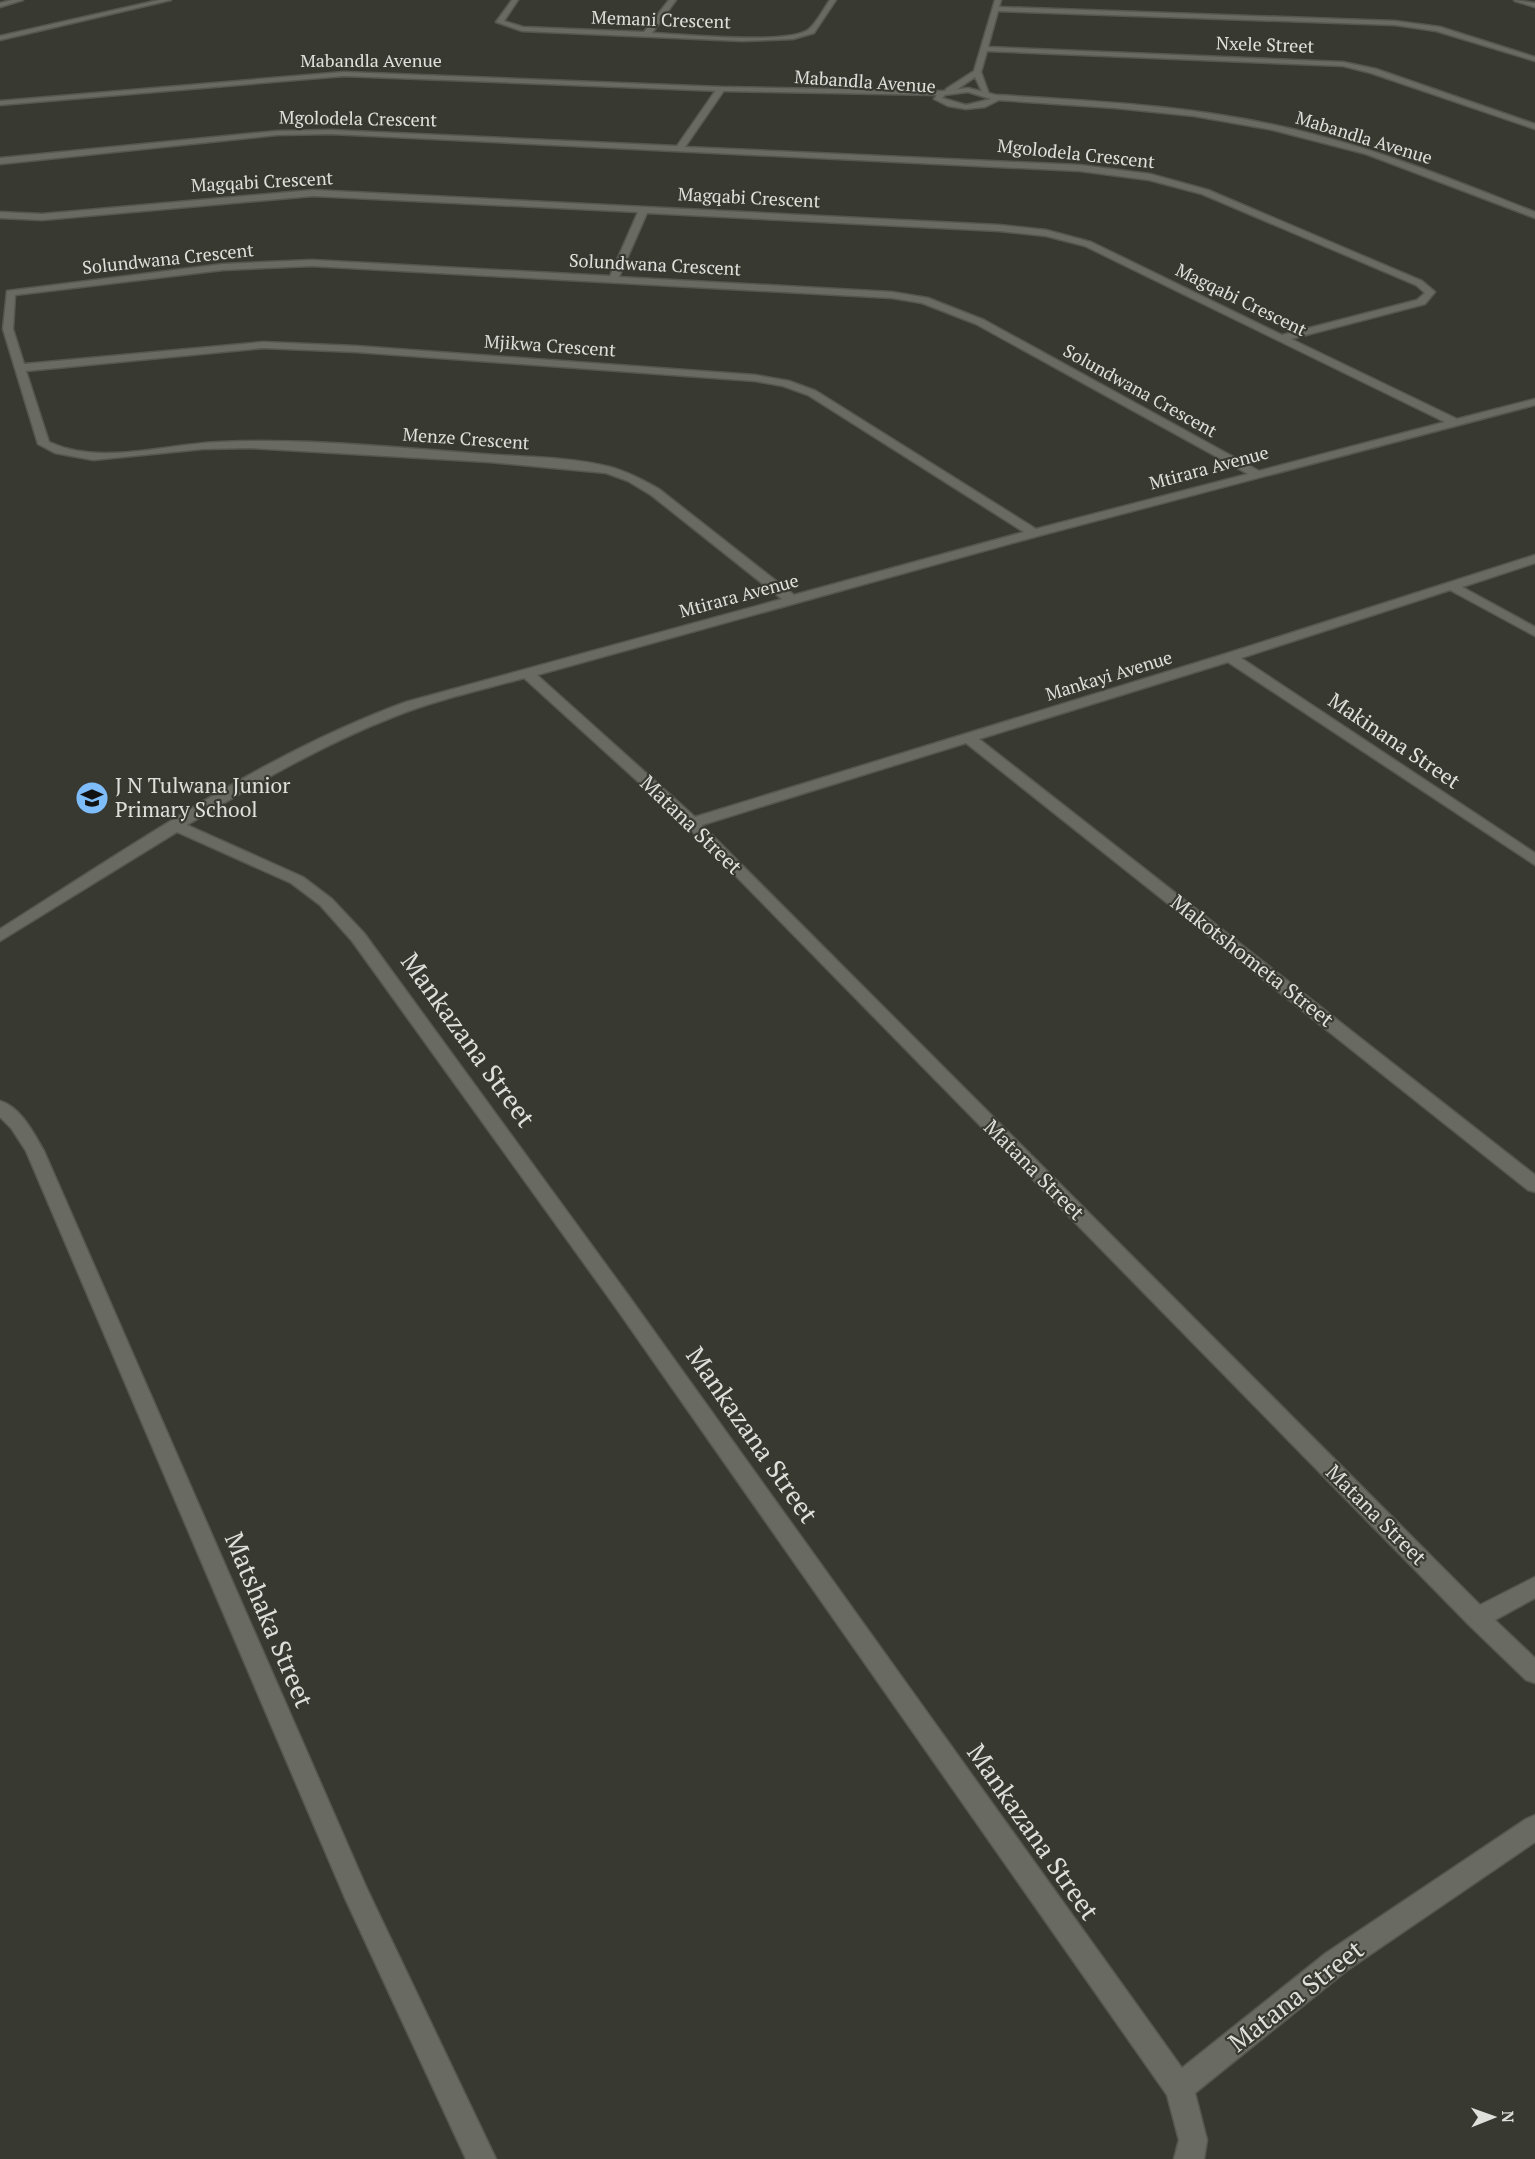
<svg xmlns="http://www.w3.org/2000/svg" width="1535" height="2159" font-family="'PT Serif',serif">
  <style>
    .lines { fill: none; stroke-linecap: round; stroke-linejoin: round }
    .minor-casing { stroke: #55564f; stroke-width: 3 }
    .tertiary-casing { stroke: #55564f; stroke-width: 3 }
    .minor { fill: #696a62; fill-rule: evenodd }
    .tertiary { fill: #696a62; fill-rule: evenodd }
    .labels { text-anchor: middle; stroke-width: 4.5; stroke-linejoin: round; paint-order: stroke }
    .far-street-label { font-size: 18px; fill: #dfe0db; stroke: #383931 }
    .street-label { font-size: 21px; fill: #dfe0db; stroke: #383931 }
    .poi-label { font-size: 21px; fill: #dfe0db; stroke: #383931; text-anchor: start }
    .near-street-label { font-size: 26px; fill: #dfe0db; stroke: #383931 }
  </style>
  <rect width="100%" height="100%" fill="#383931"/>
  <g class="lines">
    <defs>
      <path id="minor" d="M 12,0 L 23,0 L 0,7 L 0,3 Z
        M 159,0 L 171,0 L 0,40 L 0,36 Z
        M 512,0 L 518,0 L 504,21 L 523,27 L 644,32 L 669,0 L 676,0 L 652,33 C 682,34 785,45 808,30 C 816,24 824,8 830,0 L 836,0 L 814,33 L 793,39 L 742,41 L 522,31 L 496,22 Z
        M 995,0 L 1001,0 L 999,7 L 1395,21 L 1440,27 L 1535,57 L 1535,61 L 1436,31 L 1395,25 L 998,11 L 988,47 L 1343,62 L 1376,69 L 1535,124 L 1535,129 L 1371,73 L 1343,66 L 987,51 L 981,72 L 989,94 L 983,94 L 975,77 L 952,93 L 946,93 L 946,89 L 974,71 Z
        M 1514,0 L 1535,3 L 1535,7 L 1515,1 Z
        M 718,87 L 725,89 L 685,147 L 1080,165 L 1150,174 L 1208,190 L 1422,281 L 1435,292 L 1425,304 L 1291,339 L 1457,419 L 1535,399 L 1535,405 L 1038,536 L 537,675 L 695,817 L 1225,654 L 1535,555 L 1535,563 L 1462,587 L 1535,627 L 1535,636 L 1450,590 L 1241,658 L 1535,853 L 1535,865 L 1228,662 L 979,739 L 1535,1175 L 1535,1192 L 1528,1190 L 966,743 L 702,825 L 1480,1605 L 1535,1577 L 1535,1598 L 1495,1620 L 1535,1658 L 1535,1683 L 1526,1680 L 1469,1625 L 687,826 L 524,678 C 481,690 435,700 393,717 C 321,745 254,785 187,825 L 303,877 L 332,899 L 364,933 L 628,1295 L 1182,2068 L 1326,1953 L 1526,1819 L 1535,1815 L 1535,1842 L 1346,1971 L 1195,2093 L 1207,2140 L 1204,2159 L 1174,2159 L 1179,2140 L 1167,2095 L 614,1305 L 352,941 L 320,905 L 291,883 L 177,832 L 0,941 L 0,929 C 128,848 263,754 406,702 L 782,599 L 651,495 L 628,481 L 606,473 L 489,462 L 251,448 L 203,449 L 93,460 L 55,453 L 38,444 L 3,329 L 7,291 L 223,264 L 312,260 L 610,276 L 638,212 L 313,196 L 42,220 L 0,218 L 0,212 L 42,214 L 313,190 L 999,225 L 1046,230 L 1091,242 L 1282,335 L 1417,300 L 1425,293 L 1416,285 L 1202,194 L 1149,180 L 1080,171 L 331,134 L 277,135 L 0,164 L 0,158 L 277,131 L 331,130 L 677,146 ZM 647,213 L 999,231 L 1046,236 L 1085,246 L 1445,422 L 1259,471 L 984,320 L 928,298 L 892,292 L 619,277 ZM 312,266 L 892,298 L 922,303 L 976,324 L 1248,474 L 1036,529 L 816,391 L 789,381 L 755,375 L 356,346 L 263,342 L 24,364 L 13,329 L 15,295 L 223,270 ZM 263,348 L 356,352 L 755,381 L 783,386 L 808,395 L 1024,532 L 794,595 L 659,489 C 643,480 628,472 610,467 C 567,456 514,457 469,453 C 387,447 302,438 220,442 C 164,444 101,466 49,442 L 26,371 Z
        M 0,1101 C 21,1107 34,1134 44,1151 L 367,1889 L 496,2159 L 466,2159 L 345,1898 L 26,1151 L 11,1128 L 0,1117 Z"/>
      <path id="tertiary" d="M 344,72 L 721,87 L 942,91 L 968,88 L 996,95 C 1103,101 1212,107 1316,135 C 1391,154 1463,184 1535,212 L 1535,218 L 1366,154 L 1273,130 L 1194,116 L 1115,108 L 999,100 L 985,107 L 966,109 L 948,106 L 934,99 L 937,95 L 721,91 L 344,76 L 0,105 L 0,101 ZM 968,92 L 991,99 L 966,105 L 942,98 L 945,95 Z"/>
    </defs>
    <use href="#minor" class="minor-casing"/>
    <use href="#tertiary" class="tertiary-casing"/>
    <use href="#minor" class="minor"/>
    <use href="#tertiary" class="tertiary"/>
  </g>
  <defs>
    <symbol id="school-disc" viewBox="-11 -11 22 22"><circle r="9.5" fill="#7ebdf9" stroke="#383931"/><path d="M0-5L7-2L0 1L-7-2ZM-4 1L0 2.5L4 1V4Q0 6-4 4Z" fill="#111"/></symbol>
  </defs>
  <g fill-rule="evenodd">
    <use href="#school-disc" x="73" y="779" width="38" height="38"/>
  </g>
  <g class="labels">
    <g class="far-street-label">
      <text transform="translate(661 20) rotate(2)" y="6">Memani Crescent</text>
      <text transform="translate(1265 45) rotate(2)" y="6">Nxele Street</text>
      <text x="371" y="67">Mabandla Avenue</text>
      <text transform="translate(865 82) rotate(4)" y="6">Mabandla Avenue</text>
      <text transform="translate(358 119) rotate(1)" y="6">Mgolodela Crescent</text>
      <text transform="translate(1364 138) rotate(17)" y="6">Mabandla Avenue</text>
      <text transform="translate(1076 154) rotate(6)" y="6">Mgolodela Crescent</text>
      <text transform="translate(262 182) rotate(-3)" y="6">Magqabi Crescent</text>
      <text transform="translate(749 198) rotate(3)" y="6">Magqabi Crescent</text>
      <text transform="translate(168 259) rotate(-6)" y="6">Solundwana Crescent</text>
      <text transform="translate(655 265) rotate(3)" y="6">Solundwana Crescent</text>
      <text transform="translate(1241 300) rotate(26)" y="6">Magqabi Crescent</text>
      <text transform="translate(550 346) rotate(4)" y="6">Mjikwa Crescent</text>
      <text transform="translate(1140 391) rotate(29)" y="6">Solundwana Crescent</text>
      <text transform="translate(466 439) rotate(4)" y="6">Menze Crescent</text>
      <text transform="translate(1209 468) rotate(-15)" y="6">Mtirara Avenue</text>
      <text transform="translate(739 596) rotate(-15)" y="6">Mtirara Avenue</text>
      <text transform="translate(1109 676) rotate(-17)" y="6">Mankayi Avenue</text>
    </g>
    <g class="street-label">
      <text transform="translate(1394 741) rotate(34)" y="7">Makinana Street</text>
      <text transform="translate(691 825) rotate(44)" y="7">Matana Street</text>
      <text transform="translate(1252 961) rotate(38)" y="7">Makotshometa Street</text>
      <text transform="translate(1034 1170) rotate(45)" y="7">Matana Street</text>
      <text transform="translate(1376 1515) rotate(45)" y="7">Matana Street</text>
    </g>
    <g class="poi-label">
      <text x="115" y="793">J N Tulwana Junior<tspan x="115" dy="24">Primary School</tspan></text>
    </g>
    <g class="near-street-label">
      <text transform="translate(468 1040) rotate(54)" y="9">Mankazana Street</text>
      <text transform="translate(752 1435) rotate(55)" y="9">Mankazana Street</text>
      <text transform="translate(269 1620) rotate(67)" y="9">Matshaka Street</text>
      <text transform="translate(1033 1832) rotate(55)" y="9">Mankazana Street</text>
      <text transform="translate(1296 1996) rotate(-38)" y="9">Matana Street</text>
    </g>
  </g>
  <g transform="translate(1493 2117) rotate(89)" stroke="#383931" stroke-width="4.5" paint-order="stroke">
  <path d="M0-4.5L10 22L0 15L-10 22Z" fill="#dfe0db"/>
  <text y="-9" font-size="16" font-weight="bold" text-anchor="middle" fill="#dfe0db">N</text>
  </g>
</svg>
